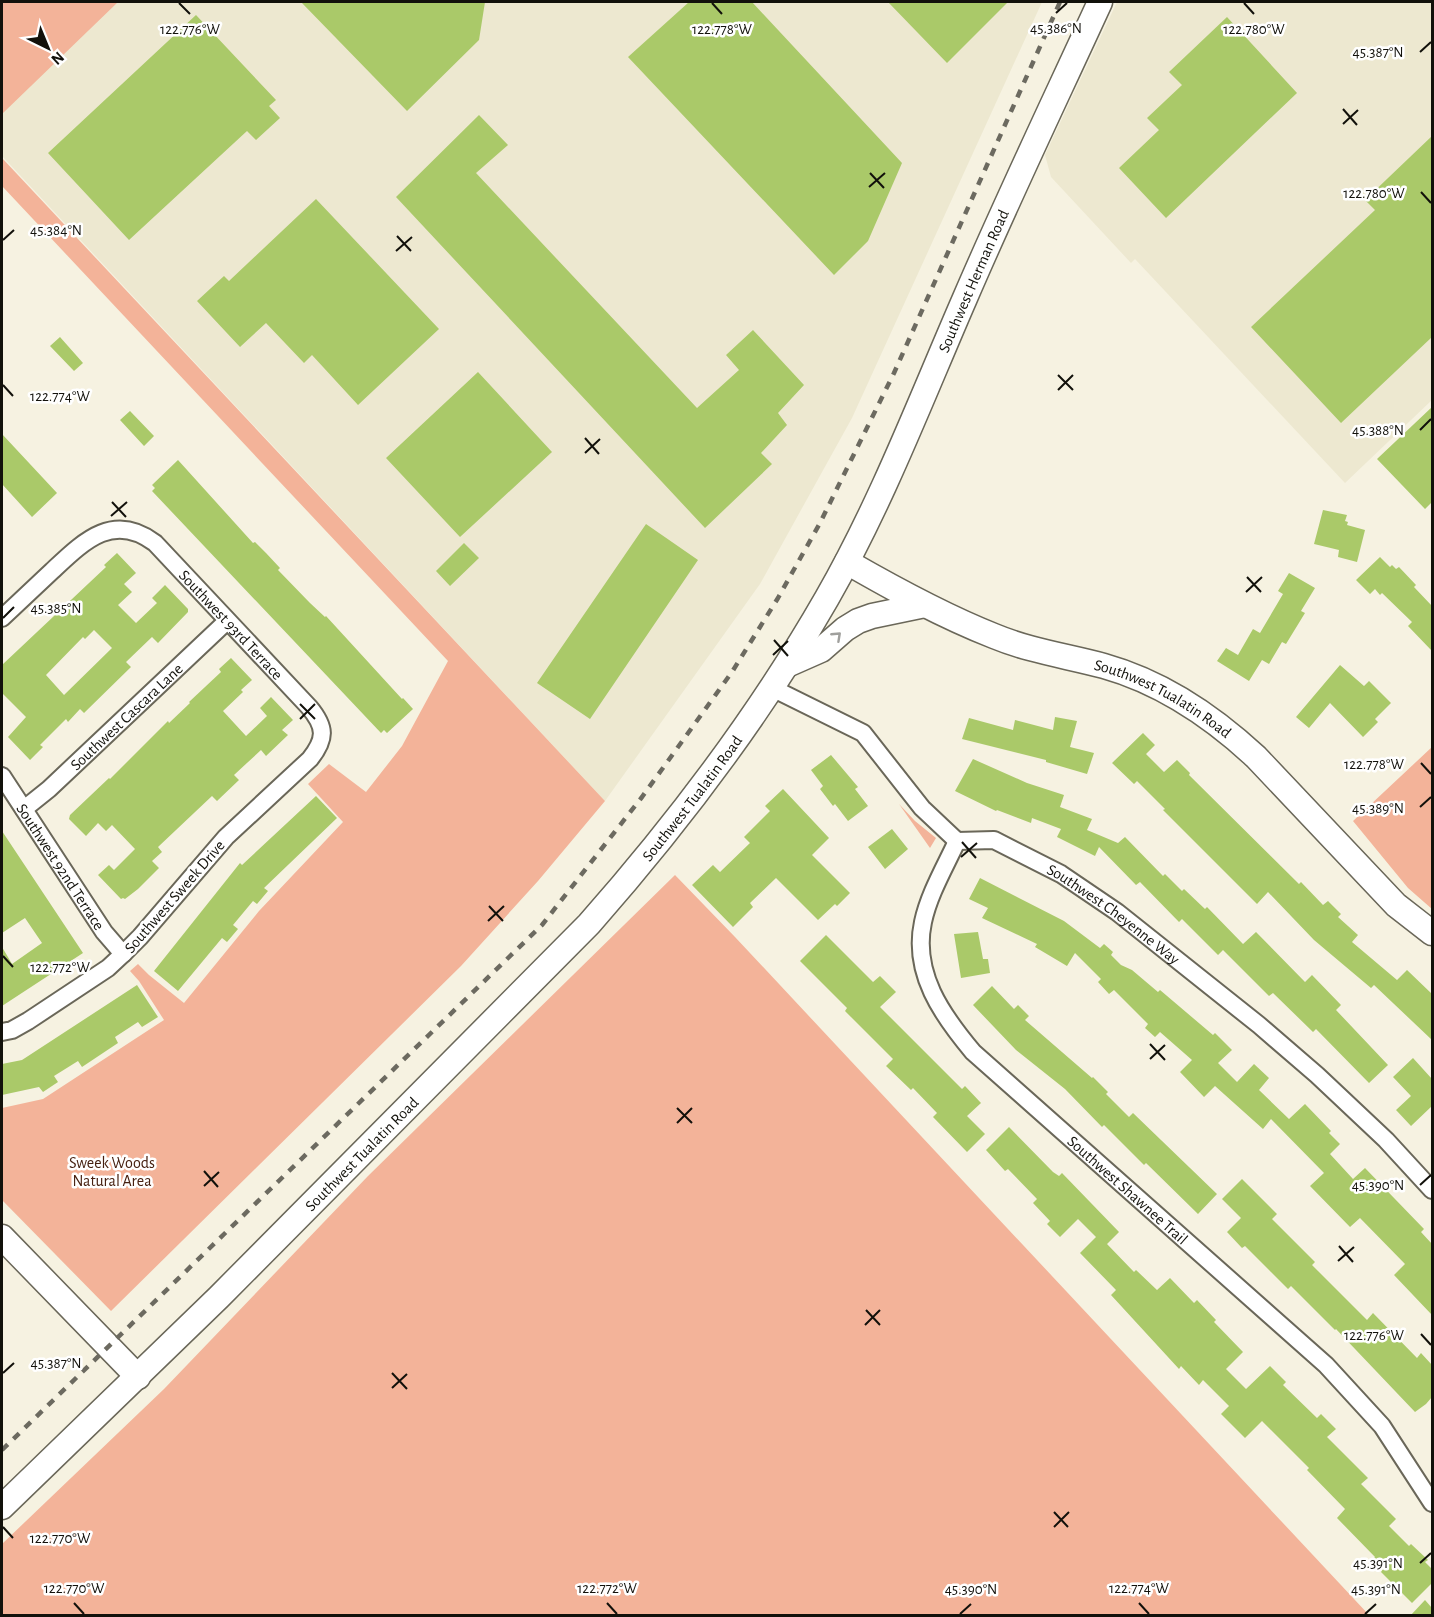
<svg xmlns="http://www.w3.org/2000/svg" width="1434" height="1617" font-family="'Alegreya Sans',sans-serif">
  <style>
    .built { fill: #ede8d0 }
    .green { fill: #f3b399 }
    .building { fill: #aac969; fill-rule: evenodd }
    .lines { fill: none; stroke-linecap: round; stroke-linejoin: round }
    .street-casing { stroke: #6a6759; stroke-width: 20 }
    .secondary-casing { stroke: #6a6759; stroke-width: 27 }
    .street { stroke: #fff; stroke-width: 16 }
    .secondary { stroke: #fff; stroke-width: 24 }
    .rail { stroke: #6c6a60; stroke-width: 4.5; stroke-dasharray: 8 8; stroke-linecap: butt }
    .oneway { stroke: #a0a09d }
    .ticks { fill: none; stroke: #12110b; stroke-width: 2 }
    .labels { text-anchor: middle; stroke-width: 5; stroke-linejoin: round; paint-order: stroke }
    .street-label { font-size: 16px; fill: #12110b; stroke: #fff }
    .park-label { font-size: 16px; fill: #462010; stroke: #fff }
    .ticks-label { font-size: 15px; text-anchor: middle; fill: #12110b; stroke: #fff; stroke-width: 5; stroke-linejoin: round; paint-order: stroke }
  </style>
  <rect width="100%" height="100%" fill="#f6f2e1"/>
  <path class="built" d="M 2,2 L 1042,2 L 852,418 L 760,584 L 605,801 L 2,156 Z
    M 1117,2 L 1432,2 L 1432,400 L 1345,483 L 1135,259 L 1131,263 L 1051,177 L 1045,155 Z"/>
  <path class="green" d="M 2,2 L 118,2 L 2,114 Z
    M 2,158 L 605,801 L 538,881 L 461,966 L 111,1311 L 2,1200 L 2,1108 L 43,1099 L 164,1020 L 139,981 L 130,971 L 138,964 L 149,975 L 184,1003 L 259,911 L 343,822 L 308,784 L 329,764 L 366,792 L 402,746 L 448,661 L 2,186 Z
    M 1432,747 L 1432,909 L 1408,888 L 1353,821 Z
    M 899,804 L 915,821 L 936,838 L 930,848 Z
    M 675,875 L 735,937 L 1369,1615 L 2,1615 L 2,1544 L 164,1389 L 368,1176 Z"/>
  <path class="building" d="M 301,2 L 485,2 L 479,40 L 407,111 Z
    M 689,2 L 752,2 L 902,163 L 868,241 L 834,275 L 628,57 Z
    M 888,2 L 1008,2 L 947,63 Z
    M 196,15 L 276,100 L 269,106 L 280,118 L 256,140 L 247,131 L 129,240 L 48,153 Z
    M 1227,17 L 1297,93 L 1166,218 L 1119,168 L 1159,130 L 1147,118 L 1182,85 L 1169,72 Z
    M 479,115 L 508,145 L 476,173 L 697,408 L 739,370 L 726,355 L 753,330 L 804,385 L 778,413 L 787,425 L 761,453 L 772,464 L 705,528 L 396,197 Z
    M 1432,136 L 1432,337 L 1341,423 L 1251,327 L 1375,210 L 1365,200 Z
    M 316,199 L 439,329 L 358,405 L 312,355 L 304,363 L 266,323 L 240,347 L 197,301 L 224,276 L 229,281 Z
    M 60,337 L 83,363 L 74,371 L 50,346 Z
    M 478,372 L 552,452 L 460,537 L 386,458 Z
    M 1432,407 L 1432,502 L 1425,509 L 1377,459 Z
    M 130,411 L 154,436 L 144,446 L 120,420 Z
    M 2,434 L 57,493 L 32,517 L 2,484 Z
    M 178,460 L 253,543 L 255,542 L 266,553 L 280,568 L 278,570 L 310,603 L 325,617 L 326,616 L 402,699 L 403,698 L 413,709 L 387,733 L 384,730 L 381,733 L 152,491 L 155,488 L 152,485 Z
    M 1323,510 L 1347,515 L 1345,521 L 1348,522 L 1347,525 L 1365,530 L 1357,562 L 1338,557 L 1339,550 L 1314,544 Z
    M 646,524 L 698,560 L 590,719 L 537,683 Z
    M 464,543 L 479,558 L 450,586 L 436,571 Z
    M 117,553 L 136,573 L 124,584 L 132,592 L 118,605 L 136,623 L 157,603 L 152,598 L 165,585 L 188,609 L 188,612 L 158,643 L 152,637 L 126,662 L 131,667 L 84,713 L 80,709 L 68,722 L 66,719 L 40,745 L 43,747 L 30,760 L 8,737 L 26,717 L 2,693 L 2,665 L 106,567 L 104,565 ZM 94,630 L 112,648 L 64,695 L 46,675 L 83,637 L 85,639 Z
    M 1380,557 L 1390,567 L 1392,565 L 1396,569 L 1399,567 L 1416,585 L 1414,587 L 1432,606 L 1432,651 L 1408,626 L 1412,622 L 1382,593 L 1380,595 L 1375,589 L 1370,594 L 1356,580 Z
    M 1289,573 L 1315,588 L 1301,611 L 1305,613 L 1286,644 L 1282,642 L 1269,664 L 1262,660 L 1249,681 L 1217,661 L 1226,648 L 1238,655 L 1253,629 L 1260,633 L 1283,594 L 1278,591 Z
    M 231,658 L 252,680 L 241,690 L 243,692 L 223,711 L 246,736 L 267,716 L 260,708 L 271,697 L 293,720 L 282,730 L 288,735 L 266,756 L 261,750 L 234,775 L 239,780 L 217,801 L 212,796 L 158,847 L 162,852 L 152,861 L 159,868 L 138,889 L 125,899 L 123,898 L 121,899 L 98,875 L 109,865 L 114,870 L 135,849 L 112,825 L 106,831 L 98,823 L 86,836 L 69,819 L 70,815 L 109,778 L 110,779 L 168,721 L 169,723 L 190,703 L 189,702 L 221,672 L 219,669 Z
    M 1340,665 L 1364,686 L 1369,681 L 1391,703 L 1375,719 L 1378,722 L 1363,737 L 1330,703 L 1309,728 L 1296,717 Z
    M 1055,717 L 1077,721 L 1070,747 L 1094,753 L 1087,774 L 1046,762 L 1046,760 L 962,739 L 969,718 L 1013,730 L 1015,720 L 1053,730 Z
    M 1143,733 L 1155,745 L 1146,754 L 1164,772 L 1177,760 L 1190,773 L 1189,775 L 1299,884 L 1301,882 L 1323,905 L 1328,901 L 1341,914 L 1338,917 L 1358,935 L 1352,942 L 1397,980 L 1407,970 L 1432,994 L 1432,1040 L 1374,985 L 1371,988 L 1314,940 L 1268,892 L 1257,904 L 1163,810 L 1165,809 L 1137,781 L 1134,784 L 1112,763 Z
    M 831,755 L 858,787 L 855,789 L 868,806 L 848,821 L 835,804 L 833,806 L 820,789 L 823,786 L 811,770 Z
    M 973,759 L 1027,783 L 1064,795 L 1060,807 L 1092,819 L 1087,830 L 1118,843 L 1125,837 L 1163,876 L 1165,874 L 1182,891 L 1184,889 L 1205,909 L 1207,907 L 1243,944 L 1256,932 L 1305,982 L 1312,975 L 1341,1005 L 1336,1010 L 1388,1065 L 1369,1083 L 1316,1029 L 1313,1032 L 1273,993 L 1269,996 L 1223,950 L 1218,955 L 1182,919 L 1179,922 L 1140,882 L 1136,885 L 1099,847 L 1095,856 L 1057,837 L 1061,829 L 1032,818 L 1031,823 L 997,810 L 996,811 L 955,791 Z
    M 783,789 L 829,838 L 812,855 L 850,893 L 837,906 L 835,904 L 818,920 L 776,878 L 750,903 L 753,907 L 733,927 L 692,885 L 713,865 L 720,872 L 750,843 L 744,837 L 770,811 L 765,806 Z
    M 316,796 L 337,818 L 264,888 L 268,891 L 257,904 L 253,901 L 233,925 L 238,929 L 227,942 L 222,938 L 178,991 L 154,971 L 240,863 L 242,865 Z
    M 892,829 L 908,849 L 885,869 L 868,847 Z
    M 2,831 L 83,953 L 2,1006 L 2,947 L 12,964 L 42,943 L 25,918 L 2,933 Z
    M 980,878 L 1064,921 L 1100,948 L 1104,944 L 1113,952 L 1111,955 L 1121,965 L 1132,970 L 1158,992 L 1160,990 L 1213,1035 L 1215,1033 L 1232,1050 L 1218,1063 L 1237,1082 L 1254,1064 L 1269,1078 L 1259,1090 L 1289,1119 L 1305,1104 L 1331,1131 L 1329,1133 L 1340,1144 L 1330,1154 L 1353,1179 L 1365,1168 L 1424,1229 L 1421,1232 L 1432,1244 L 1432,1315 L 1394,1275 L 1405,1264 L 1360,1218 L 1350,1227 L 1310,1186 L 1324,1173 L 1271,1119 L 1263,1129 L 1215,1086 L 1204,1097 L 1180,1072 L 1192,1060 L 1160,1032 L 1155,1037 L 1145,1028 L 1148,1024 L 1114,990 L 1109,994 L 1098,982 L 1101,979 L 1075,953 L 1067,966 L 1035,947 L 1037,944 L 982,918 L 988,908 L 969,899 Z
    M 978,932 L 983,959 L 988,959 L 990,973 L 961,978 L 954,934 Z
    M 826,935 L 873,982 L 880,976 L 896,992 L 880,1007 L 962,1089 L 965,1086 L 981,1103 L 967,1116 L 985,1134 L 967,1152 L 933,1117 L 937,1113 L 913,1088 L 911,1090 L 886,1066 L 893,1059 L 845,1011 L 847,1008 L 800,961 Z
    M 137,985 L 158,1017 L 142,1027 L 138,1022 L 115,1037 L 118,1043 L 82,1067 L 78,1061 L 54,1076 L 58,1082 L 43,1092 L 39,1087 L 2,1095 L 2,1064 L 22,1060 Z
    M 992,986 L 1014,1009 L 1018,1005 L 1029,1016 L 1025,1020 L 1092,1078 L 1093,1077 L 1108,1092 L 1106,1094 L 1129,1117 L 1133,1113 L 1217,1194 L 1198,1214 L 1146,1163 L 1144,1165 L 1104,1125 L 1102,1127 L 1065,1089 L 1016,1050 L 973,1005 Z
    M 1413,1058 L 1432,1079 L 1432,1106 L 1411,1126 L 1396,1110 L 1411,1096 L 1393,1077 Z
    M 1009,1127 L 1053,1172 L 1059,1176 L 1062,1173 L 1119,1232 L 1107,1244 L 1134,1272 L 1136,1270 L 1157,1290 L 1170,1278 L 1194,1303 L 1197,1300 L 1216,1320 L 1214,1322 L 1243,1352 L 1226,1369 L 1246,1389 L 1270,1366 L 1286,1382 L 1283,1385 L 1317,1418 L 1321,1414 L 1336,1429 L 1327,1437 L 1368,1478 L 1361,1484 L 1396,1519 L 1389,1526 L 1409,1546 L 1411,1544 L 1428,1560 L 1425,1562 L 1432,1569 L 1432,1583 L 1412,1603 L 1381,1572 L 1383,1569 L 1373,1559 L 1375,1557 L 1337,1518 L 1345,1509 L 1307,1470 L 1309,1468 L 1262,1421 L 1245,1438 L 1221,1414 L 1229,1406 L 1203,1380 L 1199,1385 L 1181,1366 L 1179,1369 L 1111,1295 L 1116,1290 L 1080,1253 L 1096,1237 L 1078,1219 L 1060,1237 L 1047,1224 L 1050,1221 L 1033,1203 L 1037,1199 L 1008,1169 L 1005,1171 L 986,1150 Z
    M 1242,1179 L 1277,1214 L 1272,1219 L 1315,1262 L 1312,1265 L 1367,1320 L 1373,1313 L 1417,1358 L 1421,1353 L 1432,1365 L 1432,1397 L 1426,1404 L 1415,1412 L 1336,1329 L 1335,1330 L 1291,1286 L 1288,1289 L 1245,1246 L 1242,1248 L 1227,1232 L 1241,1218 L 1222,1199 Z
    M 1425,1600 L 1432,1608 L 1432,1616 L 1410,1616 Z"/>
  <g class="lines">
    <defs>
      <g id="street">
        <path id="s1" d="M 2,618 C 18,603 35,587 52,571 C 83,542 113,511 155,543 L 309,707 C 326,727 326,739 310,759 L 226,837 L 140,937 L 123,954 L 108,968 L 28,1021 L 12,1030 L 2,1032"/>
        <path id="s2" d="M 772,688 L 863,733 L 922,808 L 957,841 L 994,840 L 1061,874 L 1117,912 L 1259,1025 L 1317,1075 L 1386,1140 L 1432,1190"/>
        <path id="s3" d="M 2,776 L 104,932 L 123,954"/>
        <path id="s4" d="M 24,809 L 49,789 L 227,621"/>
        <path id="s5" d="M 957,841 C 945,867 929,894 923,922 C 912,973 942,1015 973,1052 L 1326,1365 L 1382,1426 L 1432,1503"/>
      </g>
      <g id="secondary">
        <path id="s6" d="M 847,562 C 894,589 943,616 994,636 C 1030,651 1067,656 1104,666 C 1161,682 1213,717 1256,757 L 1396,905 L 1432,933"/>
        <path d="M 787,665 L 821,650 L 845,629 L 858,621 L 872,616 L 925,605"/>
        <path d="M 2,1237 L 138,1377"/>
        <path id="s7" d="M 2,1507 L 219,1297 L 589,924 C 678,823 760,715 827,598 C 882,502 921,399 965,298 C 1008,198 1055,100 1100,2"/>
      </g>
    </defs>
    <use href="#street" class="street-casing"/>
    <use href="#secondary" class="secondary-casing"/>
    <use href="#street" class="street"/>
    <use href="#secondary" class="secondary"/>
    <path class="rail" d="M 2,1450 L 542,925 L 642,797 L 732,672 L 778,598 L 820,523 L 894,373 L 1060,2"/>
  </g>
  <defs><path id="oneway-chevron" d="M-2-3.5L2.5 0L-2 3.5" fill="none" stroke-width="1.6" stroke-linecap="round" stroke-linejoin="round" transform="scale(1.5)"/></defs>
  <use class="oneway" href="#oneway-chevron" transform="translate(837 636) rotate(-43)"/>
  <path class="ticks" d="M 179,3 L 190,14M 712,3 L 722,14M 1244,3 L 1254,14M 1056,13 L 1067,3M 1420,52 L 1431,42M 1343,109 L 1357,125M 1343,124 L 1358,110M 870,173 L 884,188M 869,187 L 885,173M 1421,192 L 1431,203M 397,236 L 411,251M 3,240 L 14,230M 396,251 L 412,237M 1058,375 L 1073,390M 3,385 L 13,396M 1058,390 L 1073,375M 1420,430 L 1431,419M 585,438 L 599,454M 585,453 L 600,439M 112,502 L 126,517M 111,516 L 127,502M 1247,577 L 1261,592M 1246,592 L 1262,577M 3,618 L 14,607M 774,640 L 788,656M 773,655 L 788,641M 300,704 L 315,719M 300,719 L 315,704M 1421,763 L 1431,774M 1420,807 L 1431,797M 962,842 L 976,858M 961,857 L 977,843M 489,906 L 503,921M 488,921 L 504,906M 3,956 L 13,967M 1150,1044 L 1165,1060M 1150,1059 L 1165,1045M 677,1108 L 692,1123M 677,1123 L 692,1108M 204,1171 L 218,1187M 1420,1185 L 1431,1175M 204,1186 L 219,1172M 1339,1246 L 1353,1262M 1338,1261 L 1354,1247M 866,1310 L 880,1325M 865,1325 L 880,1310M 1421,1334 L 1431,1345M 3,1373 L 14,1363M 392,1373 L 407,1389M 392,1388 L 407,1374M 1054,1512 L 1068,1527M 3,1527 L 13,1538M 1054,1527 L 1069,1512M 1420,1563 L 1431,1553M 74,1603 L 84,1614M 607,1603 L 617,1614M 1139,1603 L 1149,1614M 960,1614 L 971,1604M 1365,1614 L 1376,1604"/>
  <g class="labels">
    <g class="street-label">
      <text dy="6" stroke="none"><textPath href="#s7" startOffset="1581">Southwest Herman Road</textPath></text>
      <text dy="6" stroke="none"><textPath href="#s1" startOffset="300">Southwest 93rd Terrace</textPath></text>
      <text dy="6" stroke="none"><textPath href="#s6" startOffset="346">Southwest Tualatin Road</textPath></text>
      <text dy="6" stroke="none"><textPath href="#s4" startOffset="138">Southwest Cascara Lane</textPath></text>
      <text dy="6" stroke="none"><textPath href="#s7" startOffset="990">Southwest Tualatin Road</textPath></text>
      <text dy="6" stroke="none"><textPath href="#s3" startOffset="108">Southwest 92nd Terrace</textPath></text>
      <text transform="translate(174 896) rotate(-49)" y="6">Southwest Sweek Drive</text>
      <text dy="6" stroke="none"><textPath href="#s2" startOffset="423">Southwest Cheyenne Way</textPath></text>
      <text dy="6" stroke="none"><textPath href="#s7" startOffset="504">Southwest Tualatin Road</textPath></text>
      <text dy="6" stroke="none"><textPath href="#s5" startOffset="440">Southwest Shawnee Trail</textPath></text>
    </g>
    <g class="park-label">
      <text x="112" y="1168">Sweek Woods<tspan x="112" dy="18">Natural Area</tspan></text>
    </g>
  </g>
  <g class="ticks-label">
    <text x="1056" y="33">45.386°N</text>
    <text x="190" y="34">122.776°W</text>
    <text x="722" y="34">122.778°W</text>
    <text x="1254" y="34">122.780°W</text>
    <text x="1378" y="57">45.387°N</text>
    <text x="1374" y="198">122.780°W</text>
    <text x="56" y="235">45.384°N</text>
    <text x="60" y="401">122.774°W</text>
    <text x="1378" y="435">45.388°N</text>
    <text x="56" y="613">45.385°N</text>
    <text x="1374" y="769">122.778°W</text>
    <text x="1378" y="813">45.389°N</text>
    <text x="60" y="972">122.772°W</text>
    <text x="1378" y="1190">45.390°N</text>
    <text x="1374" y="1340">122.776°W</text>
    <text x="56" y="1368">45.387°N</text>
    <text x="60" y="1543">122.770°W</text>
    <text x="1378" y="1568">45.391°N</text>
    <text x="74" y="1593">122.770°W</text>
    <text x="607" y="1593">122.772°W</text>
    <text x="1139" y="1593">122.774°W</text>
    <text x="971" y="1594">45.390°N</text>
    <text x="1376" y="1594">45.391°N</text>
  </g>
  <rect width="1434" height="1617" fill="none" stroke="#12110b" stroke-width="6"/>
  <g transform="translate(48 48) rotate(137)" stroke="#ffffff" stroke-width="4.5" paint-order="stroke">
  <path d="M0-4.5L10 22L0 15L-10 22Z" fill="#12110b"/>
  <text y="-9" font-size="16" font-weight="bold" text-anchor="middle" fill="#12110b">N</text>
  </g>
</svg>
